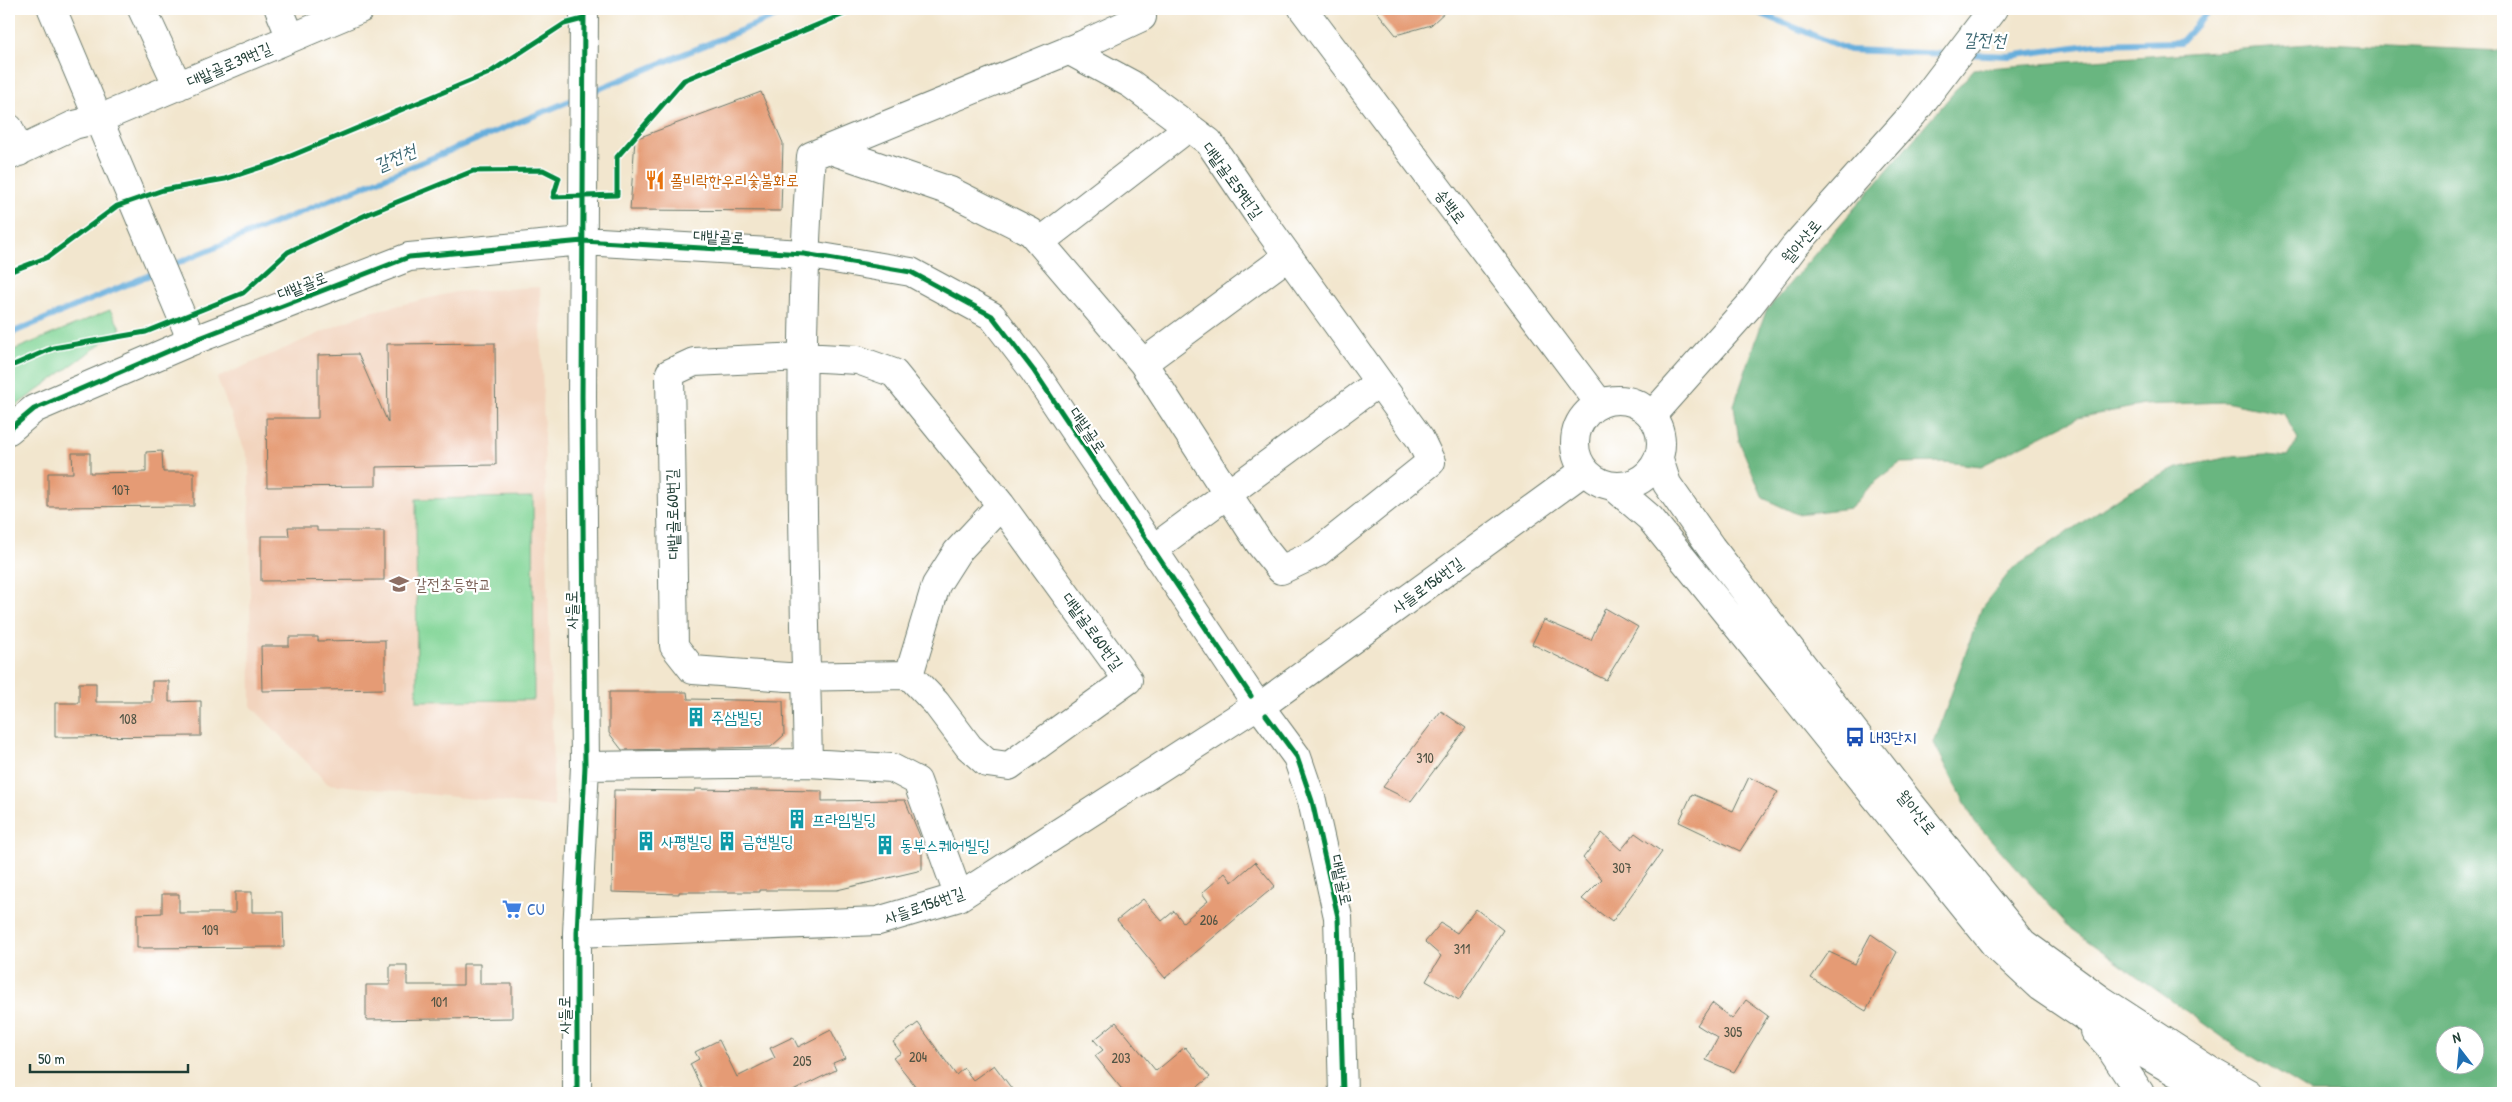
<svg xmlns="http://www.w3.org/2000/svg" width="2512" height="1102" font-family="'Patrick Hand','Poor Story',sans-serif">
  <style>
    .built { fill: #f2d4be }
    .green { fill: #82d597; stroke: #508966 }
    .forest { fill: #69b680; stroke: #447a5a; fill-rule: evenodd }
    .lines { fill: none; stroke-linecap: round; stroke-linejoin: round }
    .stream { stroke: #65addc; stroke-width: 6 }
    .building { fill: #e59b75 }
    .minor-casing { stroke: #69786a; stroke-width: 30 }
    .major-casing { stroke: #69786a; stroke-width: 30 }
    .minor { stroke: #fff; stroke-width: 28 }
    .major { stroke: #fff; stroke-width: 28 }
    .cycleway-casing { stroke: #fff; stroke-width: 8 }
    .cycleway { stroke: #00873e; stroke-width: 5 }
    .labels { text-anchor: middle; stroke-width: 4.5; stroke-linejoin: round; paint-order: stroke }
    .number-label { font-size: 14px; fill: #505444 }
    .street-label { font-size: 16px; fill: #1f3d34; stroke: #fff }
    .food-label { font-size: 16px; fill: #c56008; stroke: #fff; text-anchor: start }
    .education-label { font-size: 16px; fill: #785e54; stroke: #fff; text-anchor: start }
    .culture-label { font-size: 16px; fill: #0d838f; stroke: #fff; text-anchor: start }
    .transit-label { font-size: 16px; fill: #164399; stroke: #fff; text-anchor: start }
    .shop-label { font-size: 16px; fill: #366cbe; stroke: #fff; text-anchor: start }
    .water-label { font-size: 18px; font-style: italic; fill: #38646f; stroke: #fff }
  </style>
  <rect width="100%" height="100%" fill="#fff"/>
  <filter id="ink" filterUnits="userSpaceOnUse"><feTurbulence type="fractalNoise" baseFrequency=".02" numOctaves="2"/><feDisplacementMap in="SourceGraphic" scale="10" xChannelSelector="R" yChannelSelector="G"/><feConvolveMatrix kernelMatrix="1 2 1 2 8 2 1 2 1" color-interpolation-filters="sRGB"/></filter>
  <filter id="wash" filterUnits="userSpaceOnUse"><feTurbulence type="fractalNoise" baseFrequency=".0096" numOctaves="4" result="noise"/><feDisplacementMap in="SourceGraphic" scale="20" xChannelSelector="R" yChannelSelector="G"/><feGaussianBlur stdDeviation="1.12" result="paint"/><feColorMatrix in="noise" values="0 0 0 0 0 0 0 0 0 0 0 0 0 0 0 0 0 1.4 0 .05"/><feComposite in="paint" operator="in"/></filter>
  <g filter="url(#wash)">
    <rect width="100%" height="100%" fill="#f2e6ce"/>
    <path class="built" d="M 540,287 L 554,807 L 328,784 L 251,706 L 249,461 L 217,378 L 366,313 L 456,292 Z"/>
    <path class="green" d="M 110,310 L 121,329 L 9,411 L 9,352 Z
      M 533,497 L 534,700 L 417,701 L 416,499 Z"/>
    <path class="forest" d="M 2322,43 L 2503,51 L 2503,1093 L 2312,1093 L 2235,1046 L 2071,929 L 1975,822 L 1934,743 L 1982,607 L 2012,569 L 2129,491 L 2177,468 L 2230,457 L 2266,455 L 2287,457 L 2298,439 L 2284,414 L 2225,402 L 2144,405 L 2077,418 L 1981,466 L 1944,462 L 1900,463 L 1870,486 L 1851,508 L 1797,514 L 1763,498 L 1739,441 L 1734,405 L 1766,311 L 1974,69 ZM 2444,1034 L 2474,1034 L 2474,1064 L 2444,1064 Z"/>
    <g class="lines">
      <path class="stream" d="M 1750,9 L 1849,50 L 1950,54
        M 1967,54 L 2009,56 L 2096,44 L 2181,42 L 2211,9
        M 591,92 L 793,9
        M 168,267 L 577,98
        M 9,334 L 157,272"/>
    </g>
    <g id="blocks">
      <path class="building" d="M 1375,9 L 1448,9 L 1431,25 L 1396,35 Z
        M 761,92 L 783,143 L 781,211 L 630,210 L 635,139 Z
        M 495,343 L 496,465 L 376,467 L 376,486 L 267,487 L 266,418 L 318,418 L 318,355 L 358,354 L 388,423 L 387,344 Z
        M 162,451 L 163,472 L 194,472 L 194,506 L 48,507 L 48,473 L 73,473 L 72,453 L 90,453 L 90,473 L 146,472 L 146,452 Z
        M 288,527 L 317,527 L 317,531 L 384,531 L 384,580 L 261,581 L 261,536 L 289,536 Z
        M 1605,608 L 1638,627 L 1606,680 L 1532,644 L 1544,620 L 1591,640 Z
        M 289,637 L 318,637 L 318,641 L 385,640 L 385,689 L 262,691 L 261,646 L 289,646 Z
        M 152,681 L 169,681 L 169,702 L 201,701 L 201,736 L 55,737 L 55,703 L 79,703 L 79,683 L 96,683 L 96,702 L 152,702 Z
        M 609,692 L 687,692 L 688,699 L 783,701 L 784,735 L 771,747 L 622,750 L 609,733 Z
        M 1441,711 L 1466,728 L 1411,801 L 1383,787 Z
        M 1749,777 L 1778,792 L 1740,851 L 1679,822 L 1692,794 L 1733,811 Z
        M 695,789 L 822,791 L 822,801 L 905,800 L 922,841 L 922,870 L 837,890 L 760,890 L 760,892 L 679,892 L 679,894 L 612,892 L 614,790 L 695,791 Z
        M 1602,833 L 1621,850 L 1635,833 L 1662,852 L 1612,922 L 1582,899 L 1602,879 L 1583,858 Z
        M 1255,862 L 1275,886 L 1165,978 L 1117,920 L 1143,899 L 1162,921 L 1174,911 L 1183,922 L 1208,901 L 1202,893 L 1225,873 L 1232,882 Z
        M 235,892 L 252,892 L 252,912 L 283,912 L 284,947 L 137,948 L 137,914 L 162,913 L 162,894 L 179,894 L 179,913 L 235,913 Z
        M 1476,909 L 1503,930 L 1459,1000 L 1426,981 L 1441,956 L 1425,942 L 1441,923 L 1457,933 Z
        M 1871,934 L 1897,952 L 1866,1011 L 1811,978 L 1829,952 L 1855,964 Z
        M 463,964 L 480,964 L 480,984 L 512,984 L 512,1018 L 366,1020 L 366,985 L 390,985 L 390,965 L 407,965 L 407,985 L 463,985 Z
        M 1746,1000 L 1768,1016 L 1734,1072 L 1706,1060 L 1718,1038 L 1697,1025 L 1712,1003 L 1732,1019 Z
        M 1116,1022 L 1156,1071 L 1185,1047 L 1210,1077 L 1190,1093 L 1125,1093 L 1095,1056 L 1103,1050 L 1094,1040 Z
        M 918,1023 L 956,1075 L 964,1068 L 973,1080 L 994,1065 L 1015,1093 L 921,1093 L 893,1058 L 901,1053 L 893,1042 Z
        M 831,1030 L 845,1058 L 833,1063 L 836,1070 L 789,1093 L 704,1093 L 690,1064 L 699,1059 L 695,1052 L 719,1040 L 737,1077 L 775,1058 L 770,1048 L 793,1037 L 798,1047 Z"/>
    </g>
  </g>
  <g filter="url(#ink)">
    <use href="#blocks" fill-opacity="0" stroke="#69786a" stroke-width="1"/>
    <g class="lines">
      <defs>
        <path id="minor" d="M 52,9 L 192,341
          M 142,9 L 178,86
          M 279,9 L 291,38
          M 1303,9 L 1600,404
          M 9,128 L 19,152
          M 828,149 L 950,191 L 1031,232 L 1143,363 L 1260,544 L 1281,570 L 1317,553 L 1431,462 L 1420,439 L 1257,213 L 1209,142 L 1131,84 L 1068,50
          M 9,156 L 74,125 L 99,119 L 360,9
          M 1040,242 L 1189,127
          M 802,357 L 858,360 L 894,373 L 1001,505 L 1128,680 L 1009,766 L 987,763 L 969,747 L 936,703 L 909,675 L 787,677 L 693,670 L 674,646 L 670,373 L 694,362 Z
          M 1143,363 L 1288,256
          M 9,430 L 34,409 L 192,341 L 409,257 L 583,241 L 804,254 L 911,272 L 992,316 L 1034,371 L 1251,696
          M 1153,549 L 1379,382
          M 909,675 L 936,585 L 957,552 L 1001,505
          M 1269,700 L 1584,471
          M 1266,715 L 1297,757 L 1312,801 L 1338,917 L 1343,1093
          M 808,763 C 804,561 796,357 811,156 L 1082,45 L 1142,17
          M 585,766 L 808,763 L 892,768 L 917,781 L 959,897
          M 577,933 L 878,921 L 959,897 L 1248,711
          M 577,1093 L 577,933 L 585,766 L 582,397 L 584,9"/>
        <path id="major" d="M1575 443a43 43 0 1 1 86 0a43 43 0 1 1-86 0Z
          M 1652,415 L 1749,306 L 1794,247 L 1913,114 L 1993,9
          M 1659,459 L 1667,484 L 1711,547 L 1909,802 L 2023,943 L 2100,999 L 2212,1072 L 2249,1093
          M 1614,487 L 1650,518 L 1995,945 L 2040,987 L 2101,1028 L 2211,1093
          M 2095,1031 L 2108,1045 L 2140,1093"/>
      </defs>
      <use href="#minor" class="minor-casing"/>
      <use href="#major" class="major-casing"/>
      <use href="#minor" class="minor"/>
      <use href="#major" class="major"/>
      <defs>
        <path id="cycleway" d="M 9,272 L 48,257 L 117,206 L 163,190 L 225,179 L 274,163 L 489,73 L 564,24 L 583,19
          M 9,367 L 53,348 L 146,332 L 243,293 L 288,252 L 370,213 L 473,171 L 543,170 L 559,178 L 553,197 L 617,195 L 617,157 L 684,80 L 856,9
          M 9,430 L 34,409 L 192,341 L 409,257 L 583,241 L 804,254 L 911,272 L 992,316 L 1034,371 L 1251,696
          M 1266,715 L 1297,757 L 1312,801 L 1338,917 L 1343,1093
          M 577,1093 L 577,933 L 585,766 L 582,397 L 584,9"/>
      </defs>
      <use href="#cycleway" class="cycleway-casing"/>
      <use href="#cycleway" class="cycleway"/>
    </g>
  </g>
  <defs>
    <symbol id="restaurant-bare" viewBox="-9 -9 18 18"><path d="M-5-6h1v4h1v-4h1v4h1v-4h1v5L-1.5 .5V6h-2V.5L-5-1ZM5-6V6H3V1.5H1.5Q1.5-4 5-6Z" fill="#e8710a" stroke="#fff" stroke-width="2.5" paint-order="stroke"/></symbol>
    <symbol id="school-bare" viewBox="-9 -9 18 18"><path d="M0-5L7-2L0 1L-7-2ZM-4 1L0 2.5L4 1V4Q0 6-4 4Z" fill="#8d6e63" stroke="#fff" stroke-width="2.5" paint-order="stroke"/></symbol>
    <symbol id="building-bare" viewBox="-9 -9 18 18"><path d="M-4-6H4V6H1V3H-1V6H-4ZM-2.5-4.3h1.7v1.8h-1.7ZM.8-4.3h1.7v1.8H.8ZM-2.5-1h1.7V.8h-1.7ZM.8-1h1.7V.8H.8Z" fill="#0f9aa8" stroke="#fff" stroke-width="2.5" paint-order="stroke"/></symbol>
    <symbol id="bus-bare" viewBox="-9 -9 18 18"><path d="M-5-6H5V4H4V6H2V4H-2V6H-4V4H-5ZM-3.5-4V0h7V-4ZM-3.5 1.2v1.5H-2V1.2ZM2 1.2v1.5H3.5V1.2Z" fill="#1a4fb4" stroke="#fff" stroke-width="2.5" paint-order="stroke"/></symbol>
    <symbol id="supermarket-bare" viewBox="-9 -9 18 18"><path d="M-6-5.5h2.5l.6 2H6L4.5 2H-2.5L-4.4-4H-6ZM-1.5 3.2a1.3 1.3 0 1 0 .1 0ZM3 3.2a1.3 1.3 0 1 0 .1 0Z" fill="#3f7fe0" stroke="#fff" stroke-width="2.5" paint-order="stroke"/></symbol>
  </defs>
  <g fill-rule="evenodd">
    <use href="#restaurant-bare" x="641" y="166" width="28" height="28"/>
    <use href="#school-bare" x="385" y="570" width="28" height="28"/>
    <use href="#building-bare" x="682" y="703" width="28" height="28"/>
    <use href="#bus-bare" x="1841" y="723" width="28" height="28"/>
    <use href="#building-bare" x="783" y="805" width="28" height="28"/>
    <use href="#building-bare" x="632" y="827" width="28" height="28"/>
    <use href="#building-bare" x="713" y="827" width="28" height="28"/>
    <use href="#building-bare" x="871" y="831" width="28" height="28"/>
    <use href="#supermarket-bare" x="498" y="895" width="28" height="28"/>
  </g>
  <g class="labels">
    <g class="number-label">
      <text x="121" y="495">107</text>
      <text x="128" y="724">108</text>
      <text x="1425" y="763">310</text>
      <text x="1622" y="873">307</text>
      <text x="1209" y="925">206</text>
      <text x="210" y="935">109</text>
      <text x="1462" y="954">311</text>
      <text x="439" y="1007">101</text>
      <text x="1733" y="1037">305</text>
      <text x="918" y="1062">204</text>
      <text x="1121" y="1063">203</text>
      <text x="802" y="1066">205</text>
    </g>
    <g class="street-label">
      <text transform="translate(229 64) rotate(-23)" y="6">대밭골로39번길</text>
      <text transform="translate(1233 180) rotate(54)" y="6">대밭골로59번길</text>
      <text transform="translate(1451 206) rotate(53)" y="6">송백로</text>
      <text transform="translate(719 236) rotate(3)" y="6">대밭골로</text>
      <text transform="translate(1801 241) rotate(-50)" y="6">월아산로</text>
      <text transform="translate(302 285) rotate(-21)" y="6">대밭골로</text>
      <text transform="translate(1088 430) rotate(56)" y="6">대밭골로</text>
      <text transform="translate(672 514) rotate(-91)" y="6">대밭골로60번길</text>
      <text transform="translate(1427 585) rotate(-36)" y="6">사들로156번길</text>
      <text transform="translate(571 610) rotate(-90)" y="6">사들로</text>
      <text transform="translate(1093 631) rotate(54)" y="6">대밭골로60번길</text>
      <text transform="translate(1917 812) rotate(51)" y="6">월아산로</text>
      <text transform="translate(1342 880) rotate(78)" y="6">대밭골로</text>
      <text transform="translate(924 905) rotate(-19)" y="6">사들로156번길</text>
      <text transform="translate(564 1015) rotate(-90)" y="6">사들로</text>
    </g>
    <g class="food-label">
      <text x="670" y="186">폴비락한우리숯불화로</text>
    </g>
    <g class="education-label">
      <text x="414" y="590">갈전초등학교</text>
    </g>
    <g class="culture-label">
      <text x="711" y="723">주삼빌딩</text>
      <text x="812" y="825">프라임빌딩</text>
      <text x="661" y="847">사평빌딩</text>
      <text x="742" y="847">금현빌딩</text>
      <text x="900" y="851">동부스퀘어빌딩</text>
    </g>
    <g class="transit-label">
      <text x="1870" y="743">LH3단지</text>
    </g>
    <g class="shop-label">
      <text x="527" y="915">CU</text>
    </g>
    <g class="water-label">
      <text transform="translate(1984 40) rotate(1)" y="6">갈전천</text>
      <text transform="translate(395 158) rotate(-23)" y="6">갈전천</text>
    </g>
  </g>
  <rect width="2512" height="1102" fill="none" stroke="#fff" stroke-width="30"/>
  <g transform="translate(2460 1050) rotate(344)"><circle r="24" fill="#ffffff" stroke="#a5b1ae"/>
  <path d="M0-4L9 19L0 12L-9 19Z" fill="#1f6fb2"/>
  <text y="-8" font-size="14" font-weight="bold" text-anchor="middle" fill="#1f3d34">N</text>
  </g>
  <path d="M30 1064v8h158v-8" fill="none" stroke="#1f3d34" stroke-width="2.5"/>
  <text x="38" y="1064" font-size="15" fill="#1f3d34" stroke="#ffffff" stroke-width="4" paint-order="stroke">50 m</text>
</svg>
